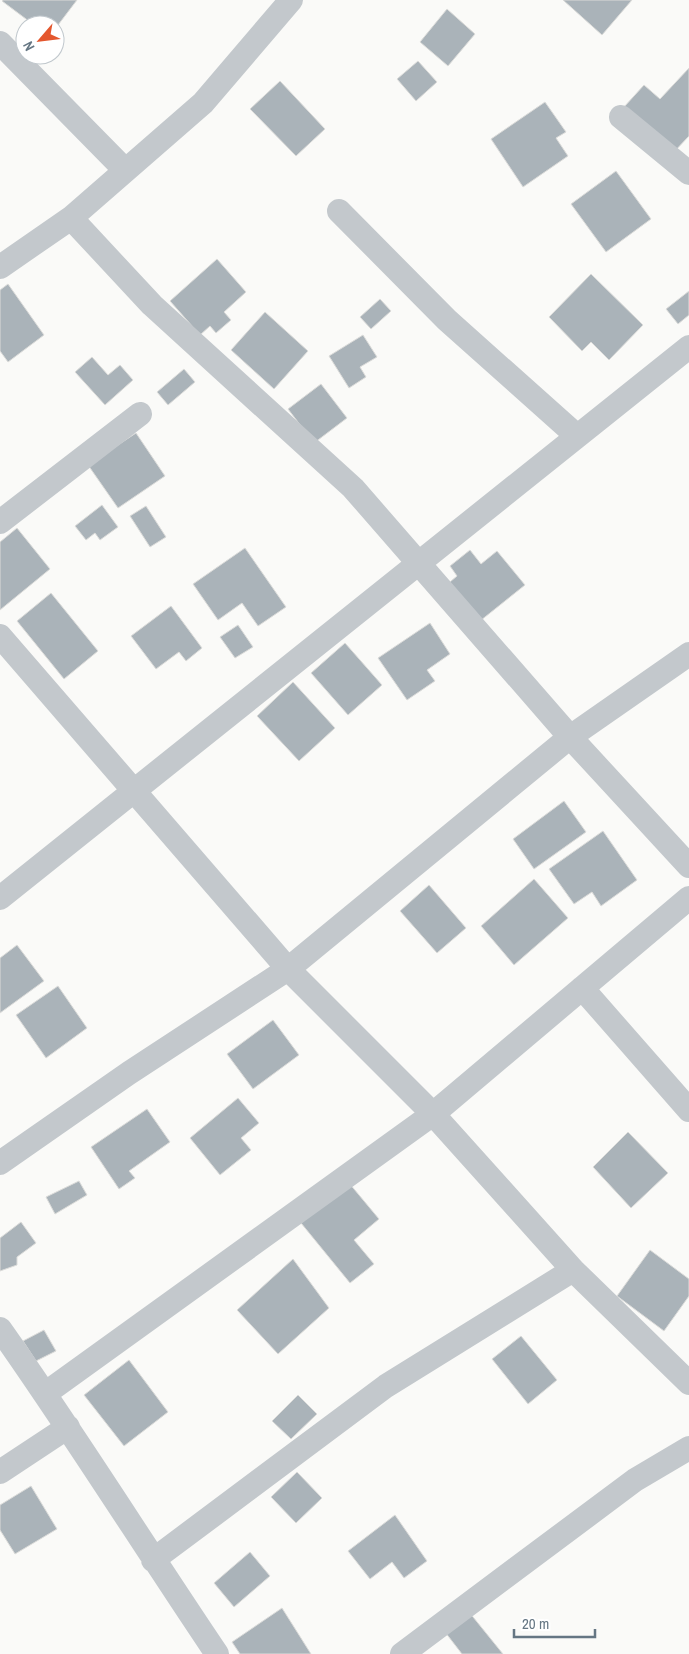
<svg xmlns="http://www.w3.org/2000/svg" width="689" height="1654" font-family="'Archivo Narrow',sans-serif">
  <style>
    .building { fill: #aab3b9; stroke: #dcdcda }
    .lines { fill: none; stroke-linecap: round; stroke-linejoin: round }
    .minor { stroke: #c3c8cc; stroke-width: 24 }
  </style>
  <rect width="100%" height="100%" fill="#fafaf8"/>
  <path class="building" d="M 3,0 L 77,0 L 55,29 L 55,25 L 34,25 L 2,1 Z
    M 563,0 L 632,0 L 602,35 Z
    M 447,9 L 475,34 L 448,66 L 420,42 Z
    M 418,61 L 437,82 L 416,101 L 397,79 Z
    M 689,68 L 689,136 L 673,153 L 624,107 L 644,85 L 660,99 Z
    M 280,81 L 325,129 L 296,156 L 250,109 Z
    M 545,102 L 566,132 L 556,138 L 568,156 L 523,187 L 491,139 Z
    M 616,171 L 651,219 L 606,252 L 571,204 Z
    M 217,259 L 246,292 L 224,312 L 231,320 L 216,333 L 210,326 L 200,335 L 170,301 Z
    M 591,274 L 643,325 L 609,360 L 591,342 L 582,351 L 549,317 Z
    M 8,284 L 44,335 L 8,362 L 0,351 L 0,290 Z
    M 689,291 L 689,315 L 678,324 L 666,309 Z
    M 380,299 L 391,311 L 371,329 L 360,317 Z
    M 265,312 L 308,351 L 274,389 L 231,350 Z
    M 363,335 L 377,357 L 360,367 L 366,377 L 349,388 L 329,356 Z
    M 92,357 L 108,375 L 120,365 L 133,380 L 105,405 L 75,372 Z
    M 184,369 L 195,382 L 168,405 L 157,392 Z
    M 321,384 L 347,418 L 314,443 L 288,409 Z
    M 136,433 L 165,476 L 118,508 L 88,465 Z
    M 102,505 L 118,527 L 100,540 L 95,533 L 86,540 L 75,526 Z
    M 146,506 L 166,537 L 150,547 L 130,516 Z
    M 17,528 L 50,569 L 0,610 L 0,542 Z
    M 245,548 L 286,607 L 258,626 L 242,603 L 218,620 L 193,584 Z
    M 470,550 L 481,564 L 497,551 L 525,585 L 475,625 L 444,587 L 457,576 L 450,566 Z
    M 51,593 L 98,651 L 64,679 L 17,621 Z
    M 171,606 L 202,648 L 186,661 L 179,652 L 156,669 L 131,636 Z
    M 430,623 L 450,654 L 427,670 L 435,681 L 407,700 L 378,658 Z
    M 238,625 L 253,647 L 235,658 L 220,637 Z
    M 345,643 L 382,685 L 348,715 L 311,673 Z
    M 293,682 L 335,728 L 299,761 L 257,716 Z
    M 564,801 L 586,832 L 534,869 L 513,839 Z
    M 603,831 L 637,880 L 601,906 L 592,892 L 574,904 L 549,869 Z
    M 534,879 L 568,918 L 514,965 L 481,926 Z
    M 429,885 L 466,928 L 437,953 L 400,911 Z
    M 17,945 L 44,981 L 0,1013 L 0,958 Z
    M 58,986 L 87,1028 L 46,1058 L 16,1015 Z
    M 273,1020 L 299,1055 L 253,1089 L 227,1054 Z
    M 238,1098 L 259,1123 L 241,1138 L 251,1150 L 220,1175 L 190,1138 Z
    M 147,1109 L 170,1142 L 129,1171 L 135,1178 L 119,1189 L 91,1147 Z
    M 628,1132 L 668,1173 L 631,1208 L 593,1167 Z
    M 79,1181 L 87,1195 L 55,1214 L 46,1197 Z
    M 349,1183 L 379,1219 L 354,1240 L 374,1264 L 350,1283 L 301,1223 Z
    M 21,1222 L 36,1243 L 17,1257 L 17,1265 L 0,1271 L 0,1238 Z
    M 650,1250 L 689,1279 L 689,1296 L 664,1331 L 617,1296 Z
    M 293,1259 L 329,1308 L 278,1354 L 237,1310 Z
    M 44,1330 L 56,1351 L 36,1361 L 23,1341 Z
    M 521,1336 L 557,1380 L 528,1404 L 492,1359 Z
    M 129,1360 L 168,1412 L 124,1446 L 84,1395 Z
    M 298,1395 L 317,1414 L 291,1439 L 272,1421 Z
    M 297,1472 L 322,1498 L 296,1523 L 271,1497 Z
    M 31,1486 L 57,1529 L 15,1554 L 0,1530 L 0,1505 Z
    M 395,1515 L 427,1561 L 404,1578 L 392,1562 L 370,1579 L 348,1551 Z
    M 250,1552 L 270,1576 L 234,1607 L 214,1583 Z
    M 282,1608 L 311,1654 L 240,1654 L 232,1642 Z
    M 469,1612 L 503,1654 L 462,1654 L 445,1632 Z"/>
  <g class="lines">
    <path class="minor" d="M 0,43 L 125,170
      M 621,117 L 689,173
      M 339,211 L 447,320 L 577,436
      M 71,218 L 152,305 L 353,488 L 570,737 L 689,866
      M 0,267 L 71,218 L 203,103 L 291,0
      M 0,522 L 140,414
      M 0,636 L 288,969 L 433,1114 L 573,1270 L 689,1383
      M 0,898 L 689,347
      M 582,988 L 689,1110
      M 0,1163 L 129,1073 L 288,969 L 570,737 L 689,654
      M 0,1329 C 75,1435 144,1546 217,1654
      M 46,1393 L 433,1114 L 689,898
      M 0,1472 L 68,1427
      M 153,1560 L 386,1386 L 573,1270
      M 402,1654 L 635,1480 L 689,1448"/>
  </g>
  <g transform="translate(40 40) rotate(242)"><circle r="24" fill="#ffffff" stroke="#c1c8cd"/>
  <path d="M0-4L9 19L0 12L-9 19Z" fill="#e4572e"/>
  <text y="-8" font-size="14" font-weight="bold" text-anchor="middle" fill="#657683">N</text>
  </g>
  <path d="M514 1629v8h81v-8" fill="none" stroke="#657683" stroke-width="2.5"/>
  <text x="522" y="1629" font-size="15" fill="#657683" stroke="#ffffff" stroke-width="4" paint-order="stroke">20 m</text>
</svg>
